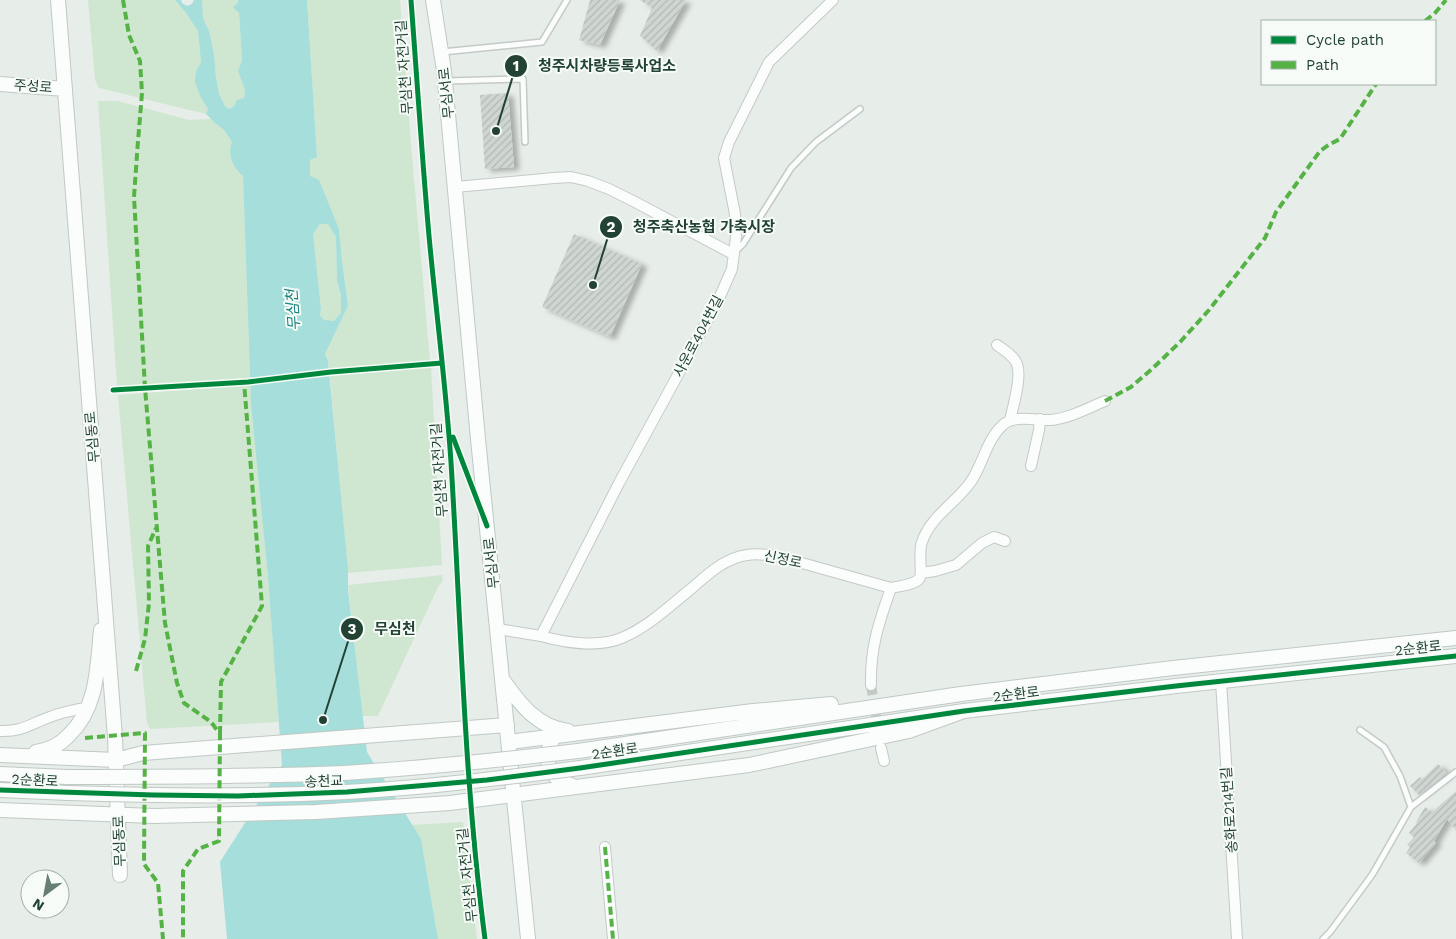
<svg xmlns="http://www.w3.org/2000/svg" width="1456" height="939" font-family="'Work Sans','Noto Sans KR',sans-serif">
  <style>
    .grass { fill: #cfe7d1 }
    .water { fill: #a5deda; fill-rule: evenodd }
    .building { fill: url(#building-hatch); filter: url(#shadow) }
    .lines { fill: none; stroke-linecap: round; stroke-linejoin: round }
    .street-tunnel { stroke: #c0cbc5; stroke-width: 10; stroke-dasharray: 10 5; stroke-linecap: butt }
    .lane-casing { stroke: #c4cac6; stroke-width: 8 }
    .street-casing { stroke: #c4cac6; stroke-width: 12 }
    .secondary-casing { stroke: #c0c9c4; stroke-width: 16 }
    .lane { stroke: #fbfcfc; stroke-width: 5 }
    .street { stroke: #fbfcfc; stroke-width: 10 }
    .secondary { stroke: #fbfcfc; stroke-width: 14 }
    .secondary-bridge-casing { stroke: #c0c9c4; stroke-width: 16; stroke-linecap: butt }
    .secondary-bridge { stroke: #fbfcfc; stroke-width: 14 }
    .quiet { stroke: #55b346; stroke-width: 4; stroke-dasharray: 8 4; stroke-linecap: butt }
    .cycleway-casing { stroke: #f6fbf7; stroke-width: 8 }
    .cycleway { stroke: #00873e; stroke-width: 5 }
    .labels { text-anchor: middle; stroke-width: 4; stroke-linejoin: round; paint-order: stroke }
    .street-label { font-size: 14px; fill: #224333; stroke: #f6fbf7 }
    .water-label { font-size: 15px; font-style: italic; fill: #15807b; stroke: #f6fbf7 }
    .leader { fill: none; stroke: #224333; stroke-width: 2 }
    .callout-dot { fill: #224333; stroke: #f6fbf7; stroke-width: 2 }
    .mark-label { font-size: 15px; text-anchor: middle; font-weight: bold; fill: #fff }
    .callout-label { font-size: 15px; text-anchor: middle; font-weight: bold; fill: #224333; stroke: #f6fbf7; stroke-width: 4; stroke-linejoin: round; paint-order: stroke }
  </style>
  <defs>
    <pattern id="building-hatch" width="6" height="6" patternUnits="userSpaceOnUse" patternTransform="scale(1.25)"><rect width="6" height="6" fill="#cfd6d2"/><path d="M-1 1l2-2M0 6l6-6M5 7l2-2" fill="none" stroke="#b1b9b5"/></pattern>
    <filter id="shadow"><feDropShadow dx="5.5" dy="3" stdDeviation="2.5" flood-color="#0004"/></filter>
  </defs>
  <rect width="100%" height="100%" fill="#e7ede9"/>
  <path class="grass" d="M 88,0 L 175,0 L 186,13 L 198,31 L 201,62 L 196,71 L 201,98 L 208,109 L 206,114 L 99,88 L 95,80 Z
    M 202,0 L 238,0 L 242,60 L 238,71 L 245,90 L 244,98 L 238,100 L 234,106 L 229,109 L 225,106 L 219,94 L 216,78 L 214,54 L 209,31 L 203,18 Z
    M 307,0 L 400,0 L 411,144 L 430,361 L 329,369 L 328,361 L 325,354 L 348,306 L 342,261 L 339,229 L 310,176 L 310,160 L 317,157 Z
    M 98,101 L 118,101 L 189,120 L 211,119 L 224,130 L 232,142 L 243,175 L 250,378 L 117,387 Z
    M 320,224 L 328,224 L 336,237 L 337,281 L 341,295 L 341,313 L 334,322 L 324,320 L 320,315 L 321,308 L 313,234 Z
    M 431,367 L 442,565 L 348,573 L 330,376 Z
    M 250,385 L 268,577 L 279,722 L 150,729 L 147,723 L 118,395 Z
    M 442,575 L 443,580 L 438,587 L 378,716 L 362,716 L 348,585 Z
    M 463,822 L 477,939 L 438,939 L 421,839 L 412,825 Z"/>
  <path class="water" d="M 175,0 L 181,0 L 182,3 L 187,6 L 192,4 L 194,0 L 202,0 L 203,18 L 209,31 L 214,54 L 216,78 L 219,94 L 225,106 L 229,109 L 234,106 L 237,100 L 244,98 L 245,90 L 238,71 L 242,60 L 239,13 L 233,7 L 238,3 L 238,0 L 307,0 L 317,157 L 310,160 L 310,176 L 319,180 L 339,229 L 342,261 L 348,306 L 325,354 L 328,361 L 348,569 L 348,590 L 367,752 L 421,839 L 438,939 L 227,939 L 220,862 L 282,765 L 268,577 L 251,403 L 243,176 C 233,167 227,155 232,142 L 224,130 L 214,122 L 206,114 L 208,109 L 201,98 L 195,82 L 196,71 L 201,62 L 198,31 L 186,13 ZM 320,224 L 328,224 L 336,237 L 337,281 L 341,295 L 341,313 L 334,321 L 324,320 L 320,315 L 321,308 L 313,234 Z"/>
  <path class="building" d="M 590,0 L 620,0 L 600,45 L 579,40 Z
    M 640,0 L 686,0 L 657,51 L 640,36 L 652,8 Z
    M 508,93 L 514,167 L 485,169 L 480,95 Z
    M 574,234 L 642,264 L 610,337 L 542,307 Z
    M 1438,764 L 1447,773 L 1419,795 L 1410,786 L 1420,777 L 1422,779 Z
    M 1456,791 L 1456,830 L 1447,819 L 1434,841 L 1436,843 L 1419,863 L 1406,853 L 1410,847 L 1407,845 L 1414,837 L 1409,833 L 1417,823 L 1416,822 L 1425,807 L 1432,812 Z"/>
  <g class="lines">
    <path class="street-tunnel" d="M 871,685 L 878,729"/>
    <defs>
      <path id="lane" d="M 442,52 L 542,42 L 567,0
        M 447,81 L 523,79 L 525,142
        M 735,252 L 743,244 L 791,168 L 816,142 L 860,109
        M 1360,730 L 1384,747 L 1400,776 L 1411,807
        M 1323,939 L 1330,932 L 1372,875 L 1411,807 L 1456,772"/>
      <path id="street" d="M 455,187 L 554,178 L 571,177 L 588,181 L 609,189 L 635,202 L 733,254
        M 997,345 C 1004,350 1014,356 1017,364 C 1022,377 1013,407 1010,420
        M 1031,466 L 1039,430 L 1040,419
        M 921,573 L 935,571 L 956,565 L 982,543 L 994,537 L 1005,541
        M 891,588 C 899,586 914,585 919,579 C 923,575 918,551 922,542 C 931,515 957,503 972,480 C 983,463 987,439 1003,425 C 1015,414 1037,421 1051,420 C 1070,418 1088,408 1105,401
        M 498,629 L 541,636 L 619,483 L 717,303 L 732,269 L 736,237 L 735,214 L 724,158 L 729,142 L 769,62 L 833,0
        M 541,636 C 566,643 600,648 624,637 C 649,626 671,605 692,588 C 708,574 725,558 747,555 C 757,553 767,555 777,556 L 891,588 C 879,622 870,648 871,685
        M 1221,681 L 1237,939
        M 0,731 C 22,732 30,724 50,717 C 62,712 76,710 89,707
        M 881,748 L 884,761
        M 605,847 L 613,939"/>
      <path id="secondary" d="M 58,0 L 115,737 L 120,875
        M 433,0 L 444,71 L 478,439 L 528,939
        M 0,84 L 65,89
        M 503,680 C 520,704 537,727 568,731
        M 509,742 L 753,711 L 831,704
        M 551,744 C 545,755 547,769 557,778 C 562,782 569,784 575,787
        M 578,751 L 961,694 L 1173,668 L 1456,638
        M 36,752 C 49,750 60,745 69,735 C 98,707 97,668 101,630
        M 0,755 L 116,760 L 143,753 L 507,725
        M 580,768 L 964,711 L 1176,686 L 1456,656
        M 0,774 L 68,777
        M 0,790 L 68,793
        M 0,810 L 154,816 L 316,812 L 450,803 L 749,765 L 909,731 L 964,711"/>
    </defs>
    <use href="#lane" class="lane-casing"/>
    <use href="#street" class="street-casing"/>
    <use href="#secondary" class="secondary-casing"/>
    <use href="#lane" class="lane"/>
    <use href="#street" class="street"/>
    <use href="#secondary" class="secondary"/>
    <defs>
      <path id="secondary-bridge" d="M 68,777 C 160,777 252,777 344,773 C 422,768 500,760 578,751
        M 68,793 C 161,796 253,797 346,792 C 424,788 502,778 580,768"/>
    </defs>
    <use href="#secondary-bridge" class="secondary-bridge-casing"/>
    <use href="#secondary-bridge" class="secondary-bridge"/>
    <path class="quiet" d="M 123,0 L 129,35 L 140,61 L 142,93 L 138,141 L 134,197 L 145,388 L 165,623 L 177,683 L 184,703 L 211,722 L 220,734 L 219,841 L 198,849 L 183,871 L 183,939
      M 1425,21 L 1435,13 L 1446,0
      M 1105,401 L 1131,387 L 1152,369 L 1181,341 L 1209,310 L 1265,238 L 1276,212 L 1320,151 L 1330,144 L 1340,139 L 1376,84
      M 136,671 L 145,639 L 149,603 L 148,546 L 156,528
      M 220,734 L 221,682 L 262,606 L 244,382
      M 85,738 L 145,733 L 144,864 L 158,883 L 163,939
      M 605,847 L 613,939"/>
    <defs>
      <path id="cycleway" d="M 411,0 C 417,79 422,157 429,236 C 436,311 446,387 451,462 C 461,621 464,781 485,939
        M 113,390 L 248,382 L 331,372 L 442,363
        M 453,437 L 487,526
        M 0,790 L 153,795 L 238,796 L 347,792 L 487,780 L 580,768 L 964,711 L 1176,686 L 1456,656"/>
    </defs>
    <use href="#cycleway" class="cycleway-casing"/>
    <use href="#cycleway" class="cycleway"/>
  </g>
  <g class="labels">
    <g class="street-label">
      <text transform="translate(404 67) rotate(-94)" y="5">무심천 자전거길</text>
      <text transform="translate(33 86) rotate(4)" y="5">주성로</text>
      <text transform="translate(446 93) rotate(-96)" y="5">무심서로</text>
      <text transform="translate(698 336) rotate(-62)" y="5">사운로404번길</text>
      <text transform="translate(92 437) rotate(-95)" y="5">무심동로</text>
      <text transform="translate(439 470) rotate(-94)" y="5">무심천 자전거길</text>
      <text transform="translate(783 559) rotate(12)" y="5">신정로</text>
      <text transform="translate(491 563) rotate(-96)" y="5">무심서로</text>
      <text transform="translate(1418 648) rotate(-6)" y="5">2순환로</text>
      <text transform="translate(1016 694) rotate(-7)" y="5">2순환로</text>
      <text transform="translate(615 751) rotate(-8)" y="5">2순환로</text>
      <text transform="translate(35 780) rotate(3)" y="5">2순환로</text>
      <text transform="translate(324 781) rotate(-2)" y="5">송천교</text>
      <text transform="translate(1229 810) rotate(-94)" y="5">송화로214번길</text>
      <text transform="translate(119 841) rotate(-92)" y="5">무심동로</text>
      <text transform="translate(467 875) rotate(-96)" y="5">무심천 자전거길</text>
    </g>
    <g class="water-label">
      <text transform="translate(293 310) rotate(-94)" y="5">무심천</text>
    </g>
  </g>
  <path class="leader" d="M496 131L516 66M593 285L611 227M323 720L352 629"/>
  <g class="callout-dot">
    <circle cx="496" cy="131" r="5"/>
    <circle cx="593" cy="285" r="5"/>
    <circle cx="323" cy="720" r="5"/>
    <circle cx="516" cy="66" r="12"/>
    <circle cx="611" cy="227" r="12"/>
    <circle cx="352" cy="629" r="12"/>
  </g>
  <g class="mark-label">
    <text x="516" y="71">1</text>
    <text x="611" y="232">2</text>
    <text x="352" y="634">3</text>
  </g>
  <g class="callout-label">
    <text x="607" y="71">청주시차량등록사업소</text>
    <text x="704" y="232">청주축산농협 가축시장</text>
    <text x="395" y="634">무심천</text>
  </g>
  <rect x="1261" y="20" width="175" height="65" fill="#f6fbf7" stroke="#a1b1a9"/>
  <rect x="1271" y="36" width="25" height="8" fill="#00873e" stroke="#a1b1a9"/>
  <text x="1306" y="45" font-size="15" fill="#224333">Cycle path</text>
  <rect x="1271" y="61" width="25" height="8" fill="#55b346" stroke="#a1b1a9"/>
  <text x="1306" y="70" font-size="15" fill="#224333">Path</text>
  <g transform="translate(45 894) rotate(212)"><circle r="24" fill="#f6fbf7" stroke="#a1b1a9"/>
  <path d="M0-4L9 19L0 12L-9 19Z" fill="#677e73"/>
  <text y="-8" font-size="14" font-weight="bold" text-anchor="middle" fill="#224333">N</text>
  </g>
</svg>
